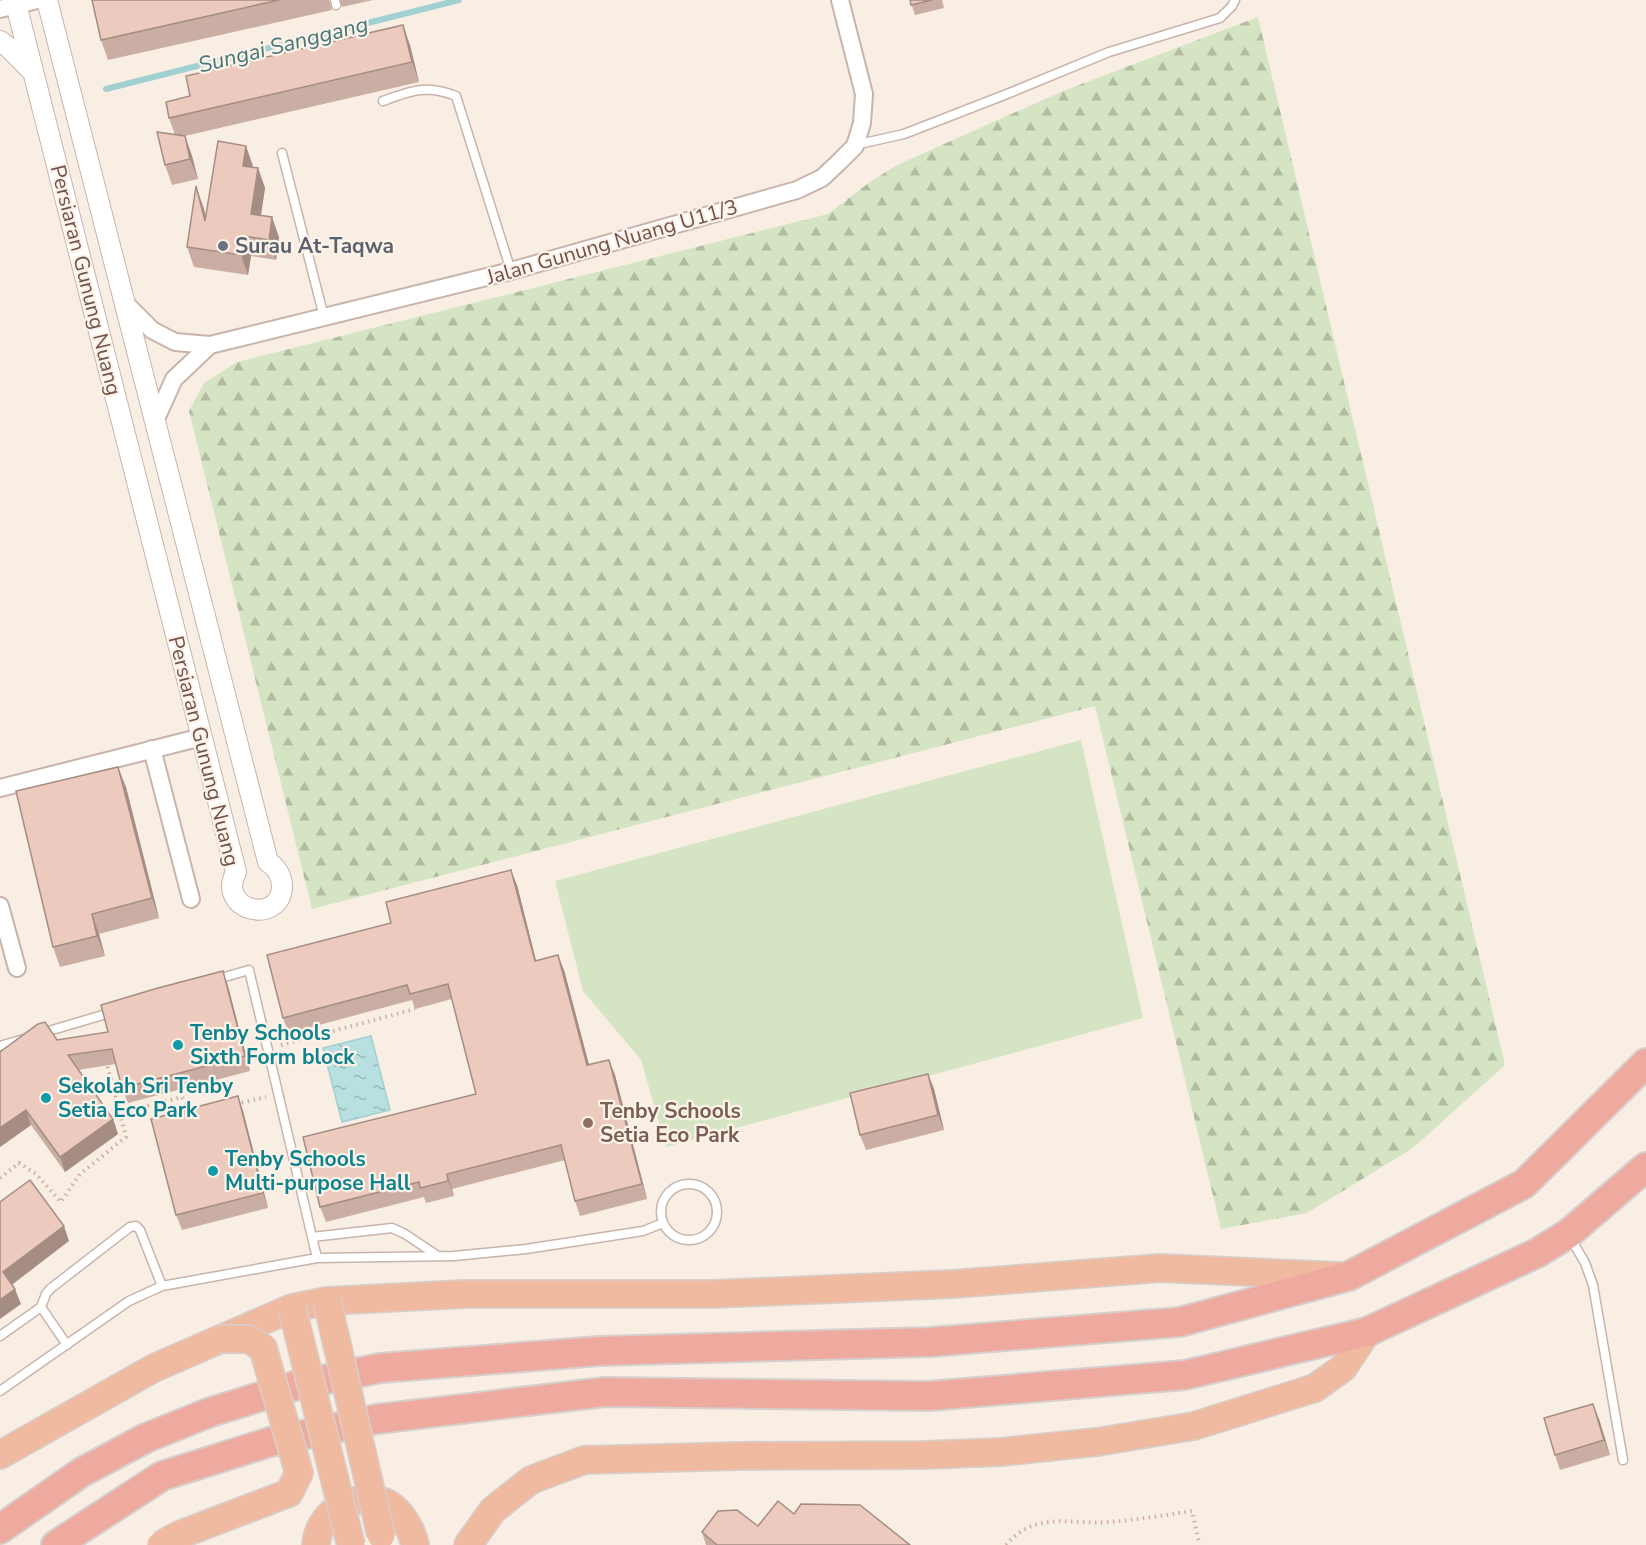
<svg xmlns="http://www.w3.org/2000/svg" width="1646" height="1545" font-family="'Nunito Sans',sans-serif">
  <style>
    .forest { fill: url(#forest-firs) }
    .garden { fill: #d5e5c3 }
    .water { fill: url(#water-ripples); stroke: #a1d0d1; stroke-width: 1.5 }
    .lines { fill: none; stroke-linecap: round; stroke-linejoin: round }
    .stream { stroke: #a1d0d1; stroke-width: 6 }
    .service-casing { stroke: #c8b4ab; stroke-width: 11 }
    .minor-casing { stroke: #c8b4ab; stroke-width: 20 }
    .tertiary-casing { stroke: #c8b4ab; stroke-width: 22 }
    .trunk-casing { stroke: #d6cfcd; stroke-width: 30 }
    .motorway-casing { stroke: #d6cfcd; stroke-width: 32 }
    .path { stroke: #d0ada1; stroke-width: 4; stroke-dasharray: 1.5 4.5; stroke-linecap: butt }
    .service { stroke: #fff; stroke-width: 8 }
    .minor { stroke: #fff; stroke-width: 16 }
    .tertiary { stroke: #fff; stroke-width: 20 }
    .trunk { stroke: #f0baa0; stroke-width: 27 }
    .motorway { stroke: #eeaa9f; stroke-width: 28 }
    .trunk-bridge-casing { stroke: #d6cfcd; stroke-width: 30; stroke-linecap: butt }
    .trunk-bridge { stroke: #f0baa0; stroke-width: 27 }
    .wall { fill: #cbaea3 }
    .shaded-wall { fill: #a58d84 }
    .building { fill: #eccabd; stroke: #a58d84; stroke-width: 1.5 }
    .worship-dot { fill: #6b7280; stroke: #fdf2e8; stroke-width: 2 }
    .culture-dot { fill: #0f9aa8; stroke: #fdf2e8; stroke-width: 2 }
    .education-dot { fill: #8d6e63; stroke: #fdf2e8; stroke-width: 2 }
    .labels { text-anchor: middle; stroke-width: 4.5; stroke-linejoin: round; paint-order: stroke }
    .street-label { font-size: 21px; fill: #6e534c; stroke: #fdf2e8 }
    .worship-label { font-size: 21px; font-weight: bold; fill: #5b616d; stroke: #fdf2e8; text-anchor: start }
    .culture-label { font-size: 21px; font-weight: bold; fill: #0d838f; stroke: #fdf2e8; text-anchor: start }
    .education-label { font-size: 21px; font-weight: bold; fill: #785e54; stroke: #fdf2e8; text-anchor: start }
    .water-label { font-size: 22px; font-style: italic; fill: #457779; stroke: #fdf2e8 }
  </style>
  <defs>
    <pattern id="forest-firs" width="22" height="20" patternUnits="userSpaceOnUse" patternTransform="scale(1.5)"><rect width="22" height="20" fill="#d5e5c3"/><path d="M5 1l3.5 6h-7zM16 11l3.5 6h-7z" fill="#b1bca1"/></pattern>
    <pattern id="water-ripples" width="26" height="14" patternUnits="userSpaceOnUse" patternTransform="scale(1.5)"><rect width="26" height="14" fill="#b9e0e0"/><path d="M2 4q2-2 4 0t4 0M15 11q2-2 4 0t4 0" fill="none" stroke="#9bb8b8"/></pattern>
  </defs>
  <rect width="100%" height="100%" fill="#f9eee3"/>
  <path class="forest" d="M 1258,17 L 1505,1065 L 1413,1148 L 1307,1213 L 1221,1229 L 1095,706 L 312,909 L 189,411 L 204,383 L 237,362 L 828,214 L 870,182 L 897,165 L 1063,91 Z"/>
  <path class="garden" d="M 1081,740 L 1143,1018 L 666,1147 L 641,1060 L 583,991 L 555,881 Z"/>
  <path class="water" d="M 371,1036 L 390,1110 L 342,1122 L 323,1048 Z"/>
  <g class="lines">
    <path class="stream" d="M 106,89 L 459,0"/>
    <defs>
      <path id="service" d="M 335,0 L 336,5
        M 383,101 C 410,91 427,84 456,96 L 511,271
        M 855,145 L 904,134 L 1007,94 L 1109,52 L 1220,18 L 1232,6 L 1235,0
        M 282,153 L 324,317
        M 214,980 L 249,970 L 317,1258
        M 42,1033 L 113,1012
        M 0,1046 L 24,1039
        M661 1212a28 28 0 1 1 56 0a28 28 0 1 1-56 0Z
        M 312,1237 L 392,1228 L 405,1234 L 438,1256
        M 1570,1237 L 1585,1263 L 1593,1285 L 1623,1460
        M 0,1336 L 41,1307
        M 67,1345 L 41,1307 L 46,1294 L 50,1289 L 130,1227 L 136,1226 L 140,1230 L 162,1286
        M 0,1391 L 129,1301 L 162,1286 L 317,1258 L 454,1256 L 526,1249 L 643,1231 L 663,1223"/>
      <path id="minor" d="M 0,9 L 37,0
        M 125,303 L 152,330 L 175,342 L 210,345 L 511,271 L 797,190 L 822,178 L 838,163 L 855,146 L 862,123 L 864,94 L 840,0
        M 155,421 L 174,379 L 210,345
        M 152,749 L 191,899
        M 0,788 L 202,737
        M 0,906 L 17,968"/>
      <path id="tertiary" d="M 15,0 L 236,872 C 216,911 281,926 282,886 C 282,876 276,867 268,862 L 47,0
        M 0,41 L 8,47 L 32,71"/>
      <path id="trunk" d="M 0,1455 L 154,1368 L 292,1308 L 327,1301 L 465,1294 L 712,1294 L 953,1284 L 1160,1268 L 1339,1276
        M 316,1545 C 318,1515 348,1495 377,1500 C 397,1503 411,1527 415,1545
        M 468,1545 L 493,1510 L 531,1480 L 584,1460 L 739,1456 L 925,1455 L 1001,1452 L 1097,1442 L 1194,1426 L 1315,1388 L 1343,1368 L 1367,1332"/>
      <path id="motorway" d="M 0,1529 L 82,1472 L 146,1438 L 208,1413 L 294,1386 L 380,1368 L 600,1351 L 930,1342 L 1180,1322 L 1349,1276 L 1524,1184 L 1646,1063
        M 56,1545 L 162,1476 L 270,1442 L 377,1419 L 605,1392 L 929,1396 L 1185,1375 L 1367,1332 L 1537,1253 L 1568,1234 L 1646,1167"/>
    </defs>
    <use href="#service" class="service-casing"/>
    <use href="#minor" class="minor-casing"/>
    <use href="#tertiary" class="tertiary-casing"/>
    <use href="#trunk" class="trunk-casing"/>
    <use href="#motorway" class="motorway-casing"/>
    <path class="path" d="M 281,1045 L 415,1009
      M 106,1061 L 120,1113
      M 236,1104 L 266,1097
      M 0,1178 L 19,1163 L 36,1174 L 61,1202 L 80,1174 L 126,1137 L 120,1113 L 182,1097 L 192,1111
      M 1006,1545 C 1036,1510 1071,1525 1109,1522 C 1137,1520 1165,1515 1192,1511 L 1199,1542"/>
    <use href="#service" class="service"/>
    <use href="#minor" class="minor"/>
    <use href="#tertiary" class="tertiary"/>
    <use href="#trunk" class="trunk"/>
    <use href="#motorway" class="motorway"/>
    <defs>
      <path id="trunk-bridge" d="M 327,1301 L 381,1535
        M 292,1308 L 351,1545
        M 161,1545 L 179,1535 L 289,1493 L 299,1473 L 263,1348 L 248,1339 L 219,1339"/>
    </defs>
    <use href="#trunk-bridge" class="trunk-bridge-casing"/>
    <use href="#trunk-bridge" class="trunk-bridge"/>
  </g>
  <path class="wall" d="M 92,0 L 329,0 L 332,10 L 108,60 L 101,40 Z
    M 339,0 L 373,0 L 342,7 Z
    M 910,0 L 942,0 L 944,8 L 915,15 Z
    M 410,45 L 419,82 L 185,136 L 192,156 L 198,179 L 172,185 L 165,165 L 175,135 L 169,118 Z
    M 253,166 L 253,167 L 258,168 L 265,188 L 261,215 L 279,237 L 276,260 L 251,256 L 248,275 L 194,267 L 187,247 L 203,206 L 206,216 Z
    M 126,787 L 159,918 L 99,934 L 105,956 L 60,967 L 53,947 Z
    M 517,885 L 536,961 L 564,970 L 589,1065 L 609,1060 L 615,1075 L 647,1199 L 580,1216 L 575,1201 L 565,1160 L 452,1189 L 454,1196 L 426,1203 L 424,1197 L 326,1222 L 320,1207 L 476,1094 L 452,999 L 415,1009 L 412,1000 L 289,1033 L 283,1018 L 391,923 Z
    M 228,986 L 250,1071 L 128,1103 L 122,1088 L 116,1064 L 78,1070 L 113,1119 L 118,1134 L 65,1172 L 31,1125 L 0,1147 L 0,1052 L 57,1040 L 108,1032 Z
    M 928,1074 L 934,1089 L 944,1130 L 866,1150 L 860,1135 Z
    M 238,1096 L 243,1111 L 268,1208 L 182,1230 L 176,1215 Z
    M 1599,1419 L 1610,1455 L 1560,1470 L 1555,1455 Z
    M 794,1514 L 910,1545 L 706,1545 L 702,1532 L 758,1526 Z"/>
  <path class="shaded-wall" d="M 403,25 L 410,45 L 419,82 L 412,62 Z
    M 185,136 L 192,156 L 198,179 L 190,159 Z
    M 246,146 L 253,166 L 250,186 L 243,166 Z
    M 258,168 L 265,188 L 258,234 L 251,214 Z
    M 196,186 L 203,206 L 212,241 L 205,221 Z
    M 272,217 L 279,237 L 276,260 L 269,240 Z
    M 244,236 L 251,256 L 248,275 L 241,255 Z
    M 118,767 L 126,787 L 159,918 L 152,898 Z
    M 511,870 L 517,885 L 540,976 L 535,961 Z
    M 92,914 L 99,934 L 105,956 L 97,936 Z
    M 558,955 L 564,970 L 593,1080 L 587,1065 Z
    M 223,971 L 228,986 L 250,1071 L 245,1056 Z
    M 609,1060 L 615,1075 L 647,1199 L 642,1184 Z
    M 928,1074 L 934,1089 L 944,1130 L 938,1115 Z
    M 238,1096 L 243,1111 L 268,1208 L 263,1193 Z
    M 26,1110 L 31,1125 L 0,1147 L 0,1128 Z
    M 113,1119 L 118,1134 L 65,1172 L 60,1157 Z
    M 447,1174 L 452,1189 L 454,1196 L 448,1181 Z
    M 64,1226 L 69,1241 L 9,1287 L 3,1272 Z
    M 15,1289 L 21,1304 L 0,1319 L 0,1300 Z
    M 1593,1404 L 1599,1419 L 1610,1455 L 1604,1440 Z"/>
  <path class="building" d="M 92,0 L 279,0 L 101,40 Z
    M 910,0 L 932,0 L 911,5 Z
    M 403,25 L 412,62 L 169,118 L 166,102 L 190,96 L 186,76 Z
    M 157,132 L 185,136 L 190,159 L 165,165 Z
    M 218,141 L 246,146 L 243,166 L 258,168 L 251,214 L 272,217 L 269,240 L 244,236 L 241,255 L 187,247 L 196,186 L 205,221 Z
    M 118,767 L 152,898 L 92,914 L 97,936 L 53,947 L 16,791 Z
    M 511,870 L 535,961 L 558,955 L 587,1065 L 609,1060 L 642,1184 L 575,1201 L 561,1145 L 447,1174 L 448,1181 L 420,1188 L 419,1182 L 320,1207 L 303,1137 L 476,1094 L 448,984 L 410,994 L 407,985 L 283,1018 L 267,955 L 391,923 L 386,902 Z
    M 223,971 L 245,1056 L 122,1088 L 112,1049 L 68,1055 L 113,1119 L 60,1157 L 26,1110 L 0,1128 L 0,1052 L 38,1024 L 45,1022 L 57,1040 L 108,1032 L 101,1005 L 158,988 Z
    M 928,1074 L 938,1115 L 860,1135 L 850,1093 Z
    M 238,1096 L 263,1193 L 176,1215 L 151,1119 Z
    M 30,1180 L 64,1226 L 3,1272 L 15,1289 L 0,1300 L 0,1202 Z
    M 1593,1404 L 1604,1440 L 1555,1455 L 1544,1418 Z
    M 778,1501 L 794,1514 L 801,1504 L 860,1505 L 910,1545 L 717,1545 L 702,1532 L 718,1511 L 737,1510 L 758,1526 Z"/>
  <circle class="worship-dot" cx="223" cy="246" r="6"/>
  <g class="culture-dot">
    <circle cx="178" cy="1045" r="6"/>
    <circle cx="46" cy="1098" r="6"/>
    <circle cx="213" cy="1171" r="6"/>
  </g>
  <circle class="education-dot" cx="588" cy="1123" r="6"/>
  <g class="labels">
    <g class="street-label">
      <text transform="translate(612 242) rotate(-16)" y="7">Jalan Gunung Nuang U11/3</text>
      <text transform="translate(86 280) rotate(76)" y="7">Persiaran Gunung Nuang</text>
      <text transform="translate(204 751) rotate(76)" y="7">Persiaran Gunung Nuang</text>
    </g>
    <g class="worship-label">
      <text x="235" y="253">Surau At-Taqwa</text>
    </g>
    <g class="culture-label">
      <text x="190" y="1040">Tenby Schools<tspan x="190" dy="24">Sixth Form block</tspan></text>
      <text x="58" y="1093">Sekolah Sri Tenby<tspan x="58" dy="24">Setia Eco Park</tspan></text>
      <text x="225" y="1166">Tenby Schools<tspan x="225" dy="24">Multi-purpose Hall</tspan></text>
    </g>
    <g class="education-label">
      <text x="600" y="1118">Tenby Schools<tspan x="600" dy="24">Setia Eco Park</tspan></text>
    </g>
    <g class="water-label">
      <text transform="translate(283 44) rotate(-14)" y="8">Sungai Sanggang</text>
    </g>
  </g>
</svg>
